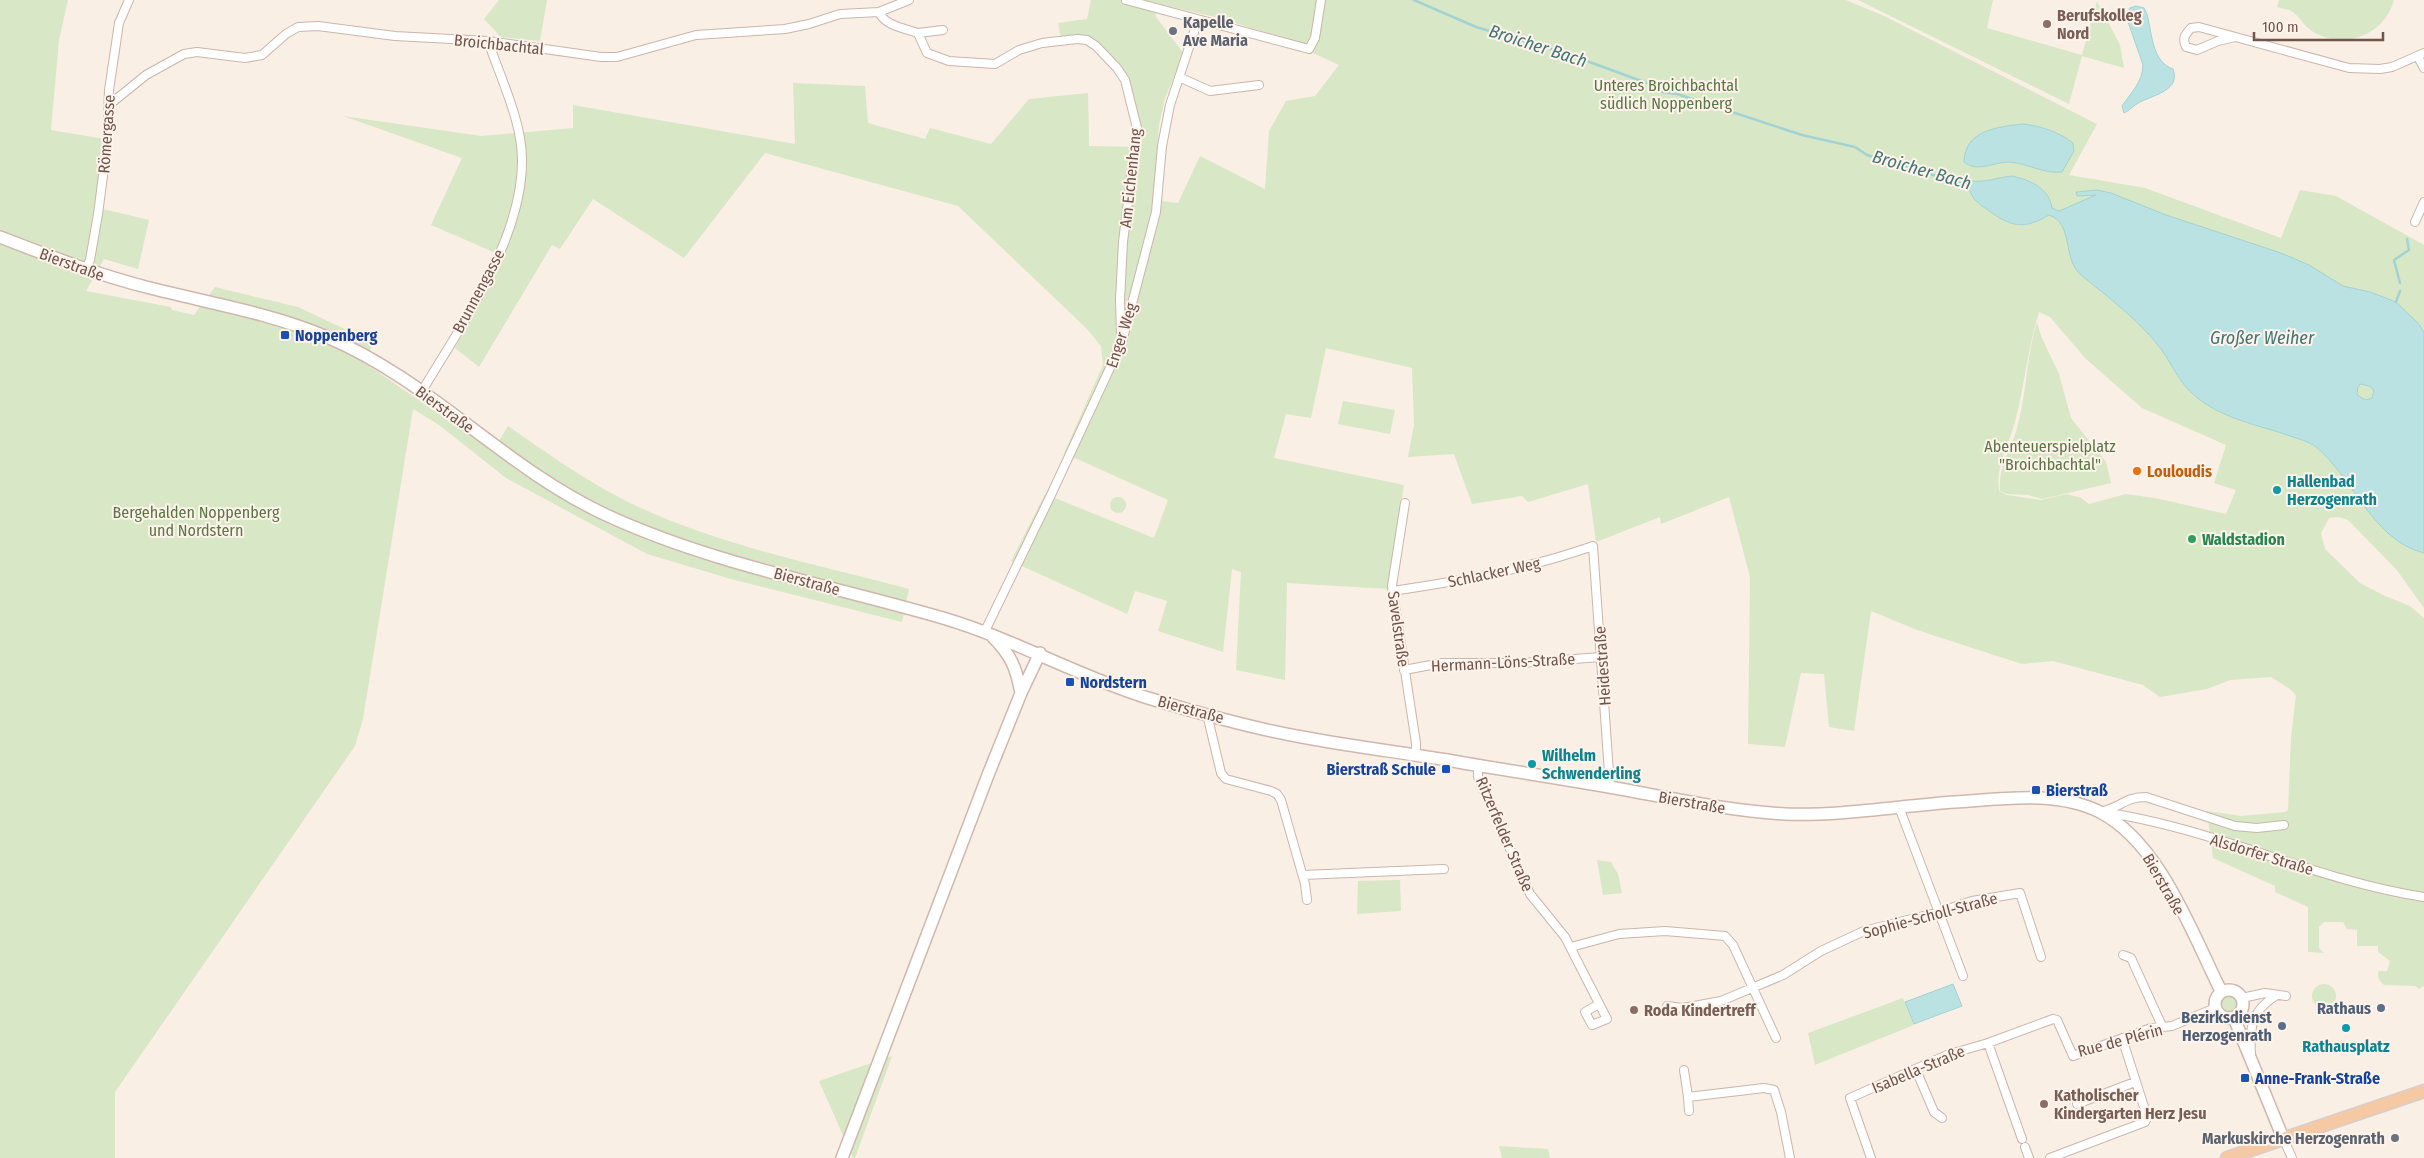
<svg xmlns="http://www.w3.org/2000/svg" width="2424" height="1158" font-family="'Fira Sans Condensed',sans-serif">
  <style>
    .green { fill: #d8e7c5; fill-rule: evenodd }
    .water { fill: #bbe2e2; stroke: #a2d3d3; fill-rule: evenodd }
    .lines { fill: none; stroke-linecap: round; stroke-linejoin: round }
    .stream { stroke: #a2d3d3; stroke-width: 2.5 }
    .street-casing { stroke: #cbb5ac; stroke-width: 10 }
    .secondary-casing { stroke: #cfb7ad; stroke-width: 14 }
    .primary-casing { stroke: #d7cfcd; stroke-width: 15 }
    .street { stroke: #fff; stroke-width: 8 }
    .secondary { stroke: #fff; stroke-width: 11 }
    .primary { stroke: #f4c9a3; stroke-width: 12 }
    .education-dot { fill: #8d6e63; stroke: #fdf3eb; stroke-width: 2 }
    .worship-dot { fill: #6b7280; stroke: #fdf3eb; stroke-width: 2 }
    .transit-dot { fill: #1a4fb4; stroke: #fdf3eb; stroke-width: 2 }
    .food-dot { fill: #e8710a; stroke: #fdf3eb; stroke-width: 2 }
    .culture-dot { fill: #0f9aa8; stroke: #fdf3eb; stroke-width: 2 }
    .leisure-dot { fill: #2e9e5b; stroke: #fdf3eb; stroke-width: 2 }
    .service-dot { fill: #5c6f8a; stroke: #fdf3eb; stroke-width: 2 }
    .labels { text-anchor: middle; stroke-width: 4; stroke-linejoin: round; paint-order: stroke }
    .education-label { font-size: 16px; font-weight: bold; fill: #785e54; stroke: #fdf3eb; text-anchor: start }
    .worship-label { font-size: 16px; font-weight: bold; fill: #5b616d; stroke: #fdf3eb; text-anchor: start }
    .street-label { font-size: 16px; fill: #71544c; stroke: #fdf3eb }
    .park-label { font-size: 16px; fill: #5b7645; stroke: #fdf3eb }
    .transit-label { font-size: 16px; font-weight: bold; fill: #164399; stroke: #fdf3eb; text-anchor: start }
    .food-label { font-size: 16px; font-weight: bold; fill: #c56008; stroke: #fdf3eb; text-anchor: start }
    .culture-label { font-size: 16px; font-weight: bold; fill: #0d838f; stroke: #fdf3eb; text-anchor: start }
    .leisure-label { font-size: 16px; font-weight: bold; fill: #27864d; stroke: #fdf3eb; text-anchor: start }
    .service-label { font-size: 16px; font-weight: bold; fill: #4e5e75; stroke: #fdf3eb; text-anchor: end }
    .water-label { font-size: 18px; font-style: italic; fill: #427576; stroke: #fdf3eb }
  </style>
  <rect width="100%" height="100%" fill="#faefe5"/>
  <path class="green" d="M 0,0 L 68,0 L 59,40 L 51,130 L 111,140 L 103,209 L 149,220 L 138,269 L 104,259 L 86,291 L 171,307 L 172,310 L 194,315 L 215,287 L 298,307 L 374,343 L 363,362 L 493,451 L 508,426 C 548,454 586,481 630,503 C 717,545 816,564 909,589 L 902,622 L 731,579 L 647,554 L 506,478 L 439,425 L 413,409 L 363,719 L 355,746 L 115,1092 L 115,1158 L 0,1158 Z
    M 499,0 L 547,0 L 540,41 L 501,37 L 484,19 Z
    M 1091,0 L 1846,0 L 1884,16 L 2097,124 L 2069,175 L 2145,188 L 2281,238 L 2300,190 L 2336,196 L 2424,245 L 2424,608 L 2396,569 L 2348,520 L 2338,517 L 2329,518 L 2321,533 L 2325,549 L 2360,583 L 2385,596 L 2410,606 L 2424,618 L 2424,986 L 2419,989 L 2415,986 L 2384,985 C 2380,981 2376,977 2379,971 L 2387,971 L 2390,961 L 2378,952 L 2378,946 L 2357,946 L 2357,930 L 2347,929 L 2343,922 L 2324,922 L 2319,927 L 2319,948 L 2324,953 L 2308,952 L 2308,907 L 2275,892 L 2275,886 L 2213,858 L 2207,811 L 2241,816 L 2285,812 L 2288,810 L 2291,738 L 2296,695 L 2290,689 L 2271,677 L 2230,680 L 2207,689 L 2160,697 L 2143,685 L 2053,661 L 2022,664 L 1917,630 L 1871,611 L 1854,731 L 1829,727 L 1824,674 L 1801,673 L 1785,747 L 1748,744 L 1750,577 L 1729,497 L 1661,524 L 1660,517 L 1596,542 L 1588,484 L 1528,502 L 1522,496 L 1472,504 L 1454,454 L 1408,457 L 1414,425 L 1412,368 L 1326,348 L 1311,418 L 1286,414 L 1274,458 L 1404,485 L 1388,589 L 1287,583 L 1285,680 L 1236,670 L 1241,572 L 1232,569 L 1223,652 L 1158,631 L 1167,601 L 1135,591 L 1127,614 L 1011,561 L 1045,494 L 1154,538 L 1168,500 L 1064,453 L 1103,365 L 1101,346 L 1087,329 L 958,206 L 765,153 L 684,258 L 593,199 L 560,249 L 552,245 L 479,367 L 455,348 L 505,257 L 431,225 L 462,158 L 343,116 L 481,136 L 573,128 L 573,105 L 795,144 L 793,83 L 865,86 L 868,123 L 925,139 L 930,128 L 991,144 L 1029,99 L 1088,93 L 1089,146 L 1137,147 L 1131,94 L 1110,64 L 1084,40 L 1062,44 L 1058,23 L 1087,19 ZM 1155,3 L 1215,17 L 1311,46 L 1313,53 L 1339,65 L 1315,96 L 1286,101 L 1269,131 L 1265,189 L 1200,156 L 1178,203 L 1153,200 L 1159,125 L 1165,98 L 1184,54 L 1156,17 ZM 2039,312 L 2050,317 L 2086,359 L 2142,408 L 2226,445 L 2214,483 L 2236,490 L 2226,514 L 2155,498 L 2126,494 L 2089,504 L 2081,498 L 2067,494 L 2041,500 L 2007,495 L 1999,491 C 1995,465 2010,443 2016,418 C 2025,382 2028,347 2039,312 Z
    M 1858,0 L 1993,0 L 1987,28 L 2082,55 L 2097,1 L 2120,45 L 2124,68 L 2082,56 L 2069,104 Z
    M 2279,0 L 2394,0 C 2385,34 2346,50 2315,33 C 2305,28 2300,17 2293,12 C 2289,9 2282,9 2277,7 Z
    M 2037,322 L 2041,336 L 2059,374 L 2071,418 L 2106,462 L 2111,483 L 2042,499 L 2028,495 L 2007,494 L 2000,491 C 1998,466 2011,451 2017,428 C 2027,394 2026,357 2037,322 Z
    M 1343,401 L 1395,410 L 1390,434 L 1338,424 Z
    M1110 505a8 8 0 1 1 16 0a8 8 0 1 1-16 0Z
    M 1597,860 L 1611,862 L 1618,874 L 1622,893 L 1603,895 Z
    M 1400,880 L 1401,911 L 1357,914 L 1358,881 Z
    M2312 996a12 12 0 1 1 24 0a12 12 0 1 1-24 0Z
    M2221 1003a8 8 0 1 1 16 0a8 8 0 1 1-16 0Z
    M 1903,998 L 1914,1025 L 1815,1065 L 1808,1033 Z
    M 892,1056 L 855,1158 L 853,1158 L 819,1081 Z
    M 1499,1146 L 1548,1149 L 1550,1158 L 1502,1158 Z"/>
  <path class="water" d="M 2136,6 L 2144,8 L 2147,14 C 2152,33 2152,62 2173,69 C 2181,90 2154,95 2140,102 C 2134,105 2129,111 2124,113 L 2122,106 C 2131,93 2143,81 2143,65 L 2126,16 L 2130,8 Z
    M 2023,124 C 2041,126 2059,132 2073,143 L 2074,151 L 2062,172 C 2043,174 2027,163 2009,162 C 1993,162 1978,173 1964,162 C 1965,130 1997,127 2023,124 Z
    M 2012,176 C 2030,180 2049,188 2052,208 L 2059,211 L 2096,195 L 2077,196 L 2076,192 L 2097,190 L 2111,193 L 2166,215 L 2281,253 L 2309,265 L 2343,286 L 2370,292 L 2396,302 L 2418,323 L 2424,332 L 2424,553 C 2372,540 2354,478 2315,446 C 2308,441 2298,439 2290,436 C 2262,426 2232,421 2206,404 C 2179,386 2178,373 2161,349 C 2141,322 2107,296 2081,275 C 2062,259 2074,223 2049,215 C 2024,230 2011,227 1988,210 C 1980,205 1974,201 1970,191 L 1960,188 L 1963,179 C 1981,185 1993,178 2012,176 ZM 2361,384 L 2369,386 L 2374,390 L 2372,398 L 2366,400 L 2357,395 L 2358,386 Z
    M 1953,984 L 1962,1006 L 1914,1024 L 1905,1002 Z"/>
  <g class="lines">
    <path class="stream" d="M 1414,0 L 1476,27 L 1565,53 L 1655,86 L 1662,92 L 1677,94 L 1802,135 L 1855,147 L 1867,155 L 1963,184
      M 2400,283 L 2394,260 L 2409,250 L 2407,239
      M 2396,302 L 2400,291"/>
    <defs>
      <path id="street" d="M 1126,0 L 1309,49 L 1315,38 L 1321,0
        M 879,12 C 885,26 904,28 918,33 L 927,53 L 949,61 L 995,64 L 1019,50 L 1042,43 L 1077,39 L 1087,40 L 1096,46 L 1117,68 L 1125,80 L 1137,128 L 1123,242 L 1120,300 L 1121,334
        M 918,33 L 943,30
        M 2235,37 L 2218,41 L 2197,50 L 2186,47 C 2182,38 2185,35 2191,28 L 2199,27 L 2349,68 L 2380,69 L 2392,67 L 2424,53
        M 2418,57 L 2424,68
        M 1179,77 L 1210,91 L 1259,85
        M 109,105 L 146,75 L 184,54 L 197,52 L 245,58 L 262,55 L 286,34 L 298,27 L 318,26 L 395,36 L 488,41 L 601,57 L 617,57 L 696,35 L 785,29 L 809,24 L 840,14 L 879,12 L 909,0
        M 2415,222 L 2424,202
        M 85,270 L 90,260 L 98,214 L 107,145 L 109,90 L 119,23 L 129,0
        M 422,391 C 463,322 535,222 520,138 C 514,105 499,73 488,41
        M 1405,503 L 1392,586 L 1416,743 L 1416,754
        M 1392,591 C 1461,581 1527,569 1593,546 L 1610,787
        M 985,631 L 1050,497 L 1122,342 L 1156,212 L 1162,146 L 1170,105 L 1198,20
        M 1404,670 L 1442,663 L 1520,663 L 1601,657
        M 1207,714 L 1221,773 L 1226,779 L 1271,791 L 1277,794 L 1281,800 L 1305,884 L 1307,900
        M 1478,765 L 1478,777 L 1530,894 L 1565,937 L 1607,1019 L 1592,1025 L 1585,1012 L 1599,1004
        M 1899,807 L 1963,976
        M 2104,811 C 2122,806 2126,797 2146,797 L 2235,826 L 2257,828 L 2284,825
        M 2103,812 C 2213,828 2314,880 2424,897
        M 1303,875 L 1444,869
        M 1571,947 L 1619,934 L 1665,931 L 1725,936 L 1733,945 L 1776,1038
        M 2123,955 L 2131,958 L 2162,1026
        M 2242,998 L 2265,993 L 2286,996
        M 1667,1006 L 1683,1008 L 1721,1001 L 1783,975 L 1821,951 L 1864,931 L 1939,912 L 1972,901 L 2020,893 L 2041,957
        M 1988,1043 L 2022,1139
        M 2251,1053 C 2249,1026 2253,1009 2277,995
        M 1684,1070 L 1688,1097 L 1764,1088 L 1774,1090 L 1781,1112 L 1790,1158
        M 1916,1070 L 1934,1112 L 1942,1118
        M 1688,1097 L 1689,1111
        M 2077,1104 L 2135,1082
        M 2283,1138 L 2292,1158
        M 2025,1147 L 2029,1158
        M 1871,1158 L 1850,1098 L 1947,1055 L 1988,1043 L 2053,1019 L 2057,1020 L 2073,1056 L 2151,1028 L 2172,1026 L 2215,1008
        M 2050,1158 L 2145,1122 L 2147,1118 L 2145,1110 L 2122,1038"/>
      <path id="secondary" d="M 0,237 C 49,256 98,275 150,288 C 209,303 270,313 327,337 C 429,380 504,467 604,514 C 711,564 830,585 943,618 C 1014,639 1077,676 1148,698 C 1198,713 1250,728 1302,737 C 1350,746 1398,752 1447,760 C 1503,770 1559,778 1615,788 C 1671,798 1728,811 1785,814 C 1841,816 1899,806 1955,802 C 2001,799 2057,790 2100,812 C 2160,843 2192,933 2221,991
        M 992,636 C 1011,655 1016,667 1021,693
        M2215 1004a14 14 0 1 1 28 0a14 14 0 1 1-28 0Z
        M 2234,1018 L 2283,1138
        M 842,1158 L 988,775 L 1021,693 L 1040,653"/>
      <path id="primary" d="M 2227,1158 L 2424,1091"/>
    </defs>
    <use href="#street" class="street-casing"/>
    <use href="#secondary" class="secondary-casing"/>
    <use href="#primary" class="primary-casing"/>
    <use href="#street" class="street"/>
    <use href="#secondary" class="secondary"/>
    <use href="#primary" class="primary"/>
  </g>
  <g class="education-dot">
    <circle cx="2047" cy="24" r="5"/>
    <circle cx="1634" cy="1010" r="5"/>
    <circle cx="2044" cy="1104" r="5"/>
  </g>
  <g class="worship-dot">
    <circle cx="1173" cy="31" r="5"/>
    <circle cx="2395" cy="1138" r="5"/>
  </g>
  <g class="transit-dot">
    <rect x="280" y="330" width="10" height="10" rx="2.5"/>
    <rect x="1065" y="677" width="10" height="10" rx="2.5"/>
    <rect x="1441" y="764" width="10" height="10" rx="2.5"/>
    <rect x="2031" y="785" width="10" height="10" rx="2.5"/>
    <rect x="2240" y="1073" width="10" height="10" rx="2.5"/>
  </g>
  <circle class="food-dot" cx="2137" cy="471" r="5"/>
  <g class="culture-dot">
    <circle cx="2277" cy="490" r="5"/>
    <circle cx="1532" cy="764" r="5"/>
    <circle cx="2346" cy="1028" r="5"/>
  </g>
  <circle class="leisure-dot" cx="2192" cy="539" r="5"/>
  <g class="service-dot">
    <circle cx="2381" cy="1008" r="5"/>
    <circle cx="2282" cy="1026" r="5"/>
  </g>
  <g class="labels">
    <g class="education-label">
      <text x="2057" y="21">Berufskolleg<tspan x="2057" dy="18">Nord</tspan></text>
      <text x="1644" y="1016">Roda Kindertreff</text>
      <text x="2054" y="1101">Katholischer<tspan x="2054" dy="18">Kindergarten Herz Jesu</tspan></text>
    </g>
    <g class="worship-label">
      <text x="1183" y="28">Kapelle<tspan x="1183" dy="18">Ave Maria</tspan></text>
      <text x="2385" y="1144" text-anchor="end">Markuskirche Herzogenrath</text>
    </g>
    <g class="street-label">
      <text transform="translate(499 44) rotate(6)" y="6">Broichbachtal</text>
      <text transform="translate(106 134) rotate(-86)" y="6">Römergasse</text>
      <text transform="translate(1130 178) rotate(-84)" y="6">Am Eichenhang</text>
      <text transform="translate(72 264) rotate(20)" y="6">Bierstraße</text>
      <text transform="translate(478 291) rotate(-62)" y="6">Brunnengasse</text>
      <text transform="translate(1121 335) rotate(-72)" y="6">Enger Weg</text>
      <text transform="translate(445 409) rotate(36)" y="6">Bierstraße</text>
      <text transform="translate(1494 572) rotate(-12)" y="6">Schlacker Weg</text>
      <text transform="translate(807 581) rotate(15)" y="6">Bierstraße</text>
      <text transform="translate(1399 629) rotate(82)" y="6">Savelstraße</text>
      <text transform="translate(1503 662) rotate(-3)" y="6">Hermann-Löns-Straße</text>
      <text transform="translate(1602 666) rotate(-94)" y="6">Heidestraße</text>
      <text transform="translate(1191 709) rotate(15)" y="6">Bierstraße</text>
      <text transform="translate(1692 802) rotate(10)" y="6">Bierstraße</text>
      <text transform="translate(1505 834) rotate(67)" y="6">Ritzerfelder Straße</text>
      <text transform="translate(2262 854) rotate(17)" y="6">Alsdorfer Straße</text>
      <text transform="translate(2164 884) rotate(60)" y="6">Bierstraße</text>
      <text transform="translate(1930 915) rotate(-15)" y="6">Sophie-Scholl-Straße</text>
      <text transform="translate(2120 1040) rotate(-15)" y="6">Rue de Plérin</text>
      <text transform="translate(1918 1069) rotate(-23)" y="6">Isabella-Straße</text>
    </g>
    <g class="park-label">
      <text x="1666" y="91">Unteres Broichbachtal<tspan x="1666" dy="18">südlich Noppenberg</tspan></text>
      <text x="2050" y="452">Abenteuerspielplatz<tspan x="2050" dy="18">"Broichbachtal"</tspan></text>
      <text x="196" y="518">Bergehalden Noppenberg<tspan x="196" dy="18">und Nordstern</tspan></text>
    </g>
    <g class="transit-label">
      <text x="295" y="341">Noppenberg</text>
      <text x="1080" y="688">Nordstern</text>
      <text x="1436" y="775" text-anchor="end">Bierstraß Schule</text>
      <text x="2046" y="796">Bierstraß</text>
      <text x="2255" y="1084">Anne-Frank-Straße</text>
    </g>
    <g class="food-label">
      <text x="2147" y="477">Louloudis</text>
    </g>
    <g class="culture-label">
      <text x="2287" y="487">Hallenbad<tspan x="2287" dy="18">Herzogenrath</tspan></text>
      <text x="1542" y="761">Wilhelm<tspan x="1542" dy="18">Schwenderling</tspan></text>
      <text x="2346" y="1052" text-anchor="middle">Rathausplatz</text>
    </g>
    <g class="leisure-label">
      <text x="2202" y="545">Waldstadion</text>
    </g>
    <g class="service-label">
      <text x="2371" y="1014">Rathaus</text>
      <text x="2272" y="1023">Bezirksdienst<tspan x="2272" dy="18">Herzogenrath</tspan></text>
    </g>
    <g class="water-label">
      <text transform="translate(1538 46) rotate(18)" y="6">Broicher Bach</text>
      <text transform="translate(1922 170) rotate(16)" y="6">Broicher Bach</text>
      <text x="2262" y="344">Großer Weiher</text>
    </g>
  </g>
  <path d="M2254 32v8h129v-8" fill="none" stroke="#71544c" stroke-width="2.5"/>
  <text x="2262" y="32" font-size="15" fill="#71544c" stroke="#fdf3eb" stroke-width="4" paint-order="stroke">100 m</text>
</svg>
